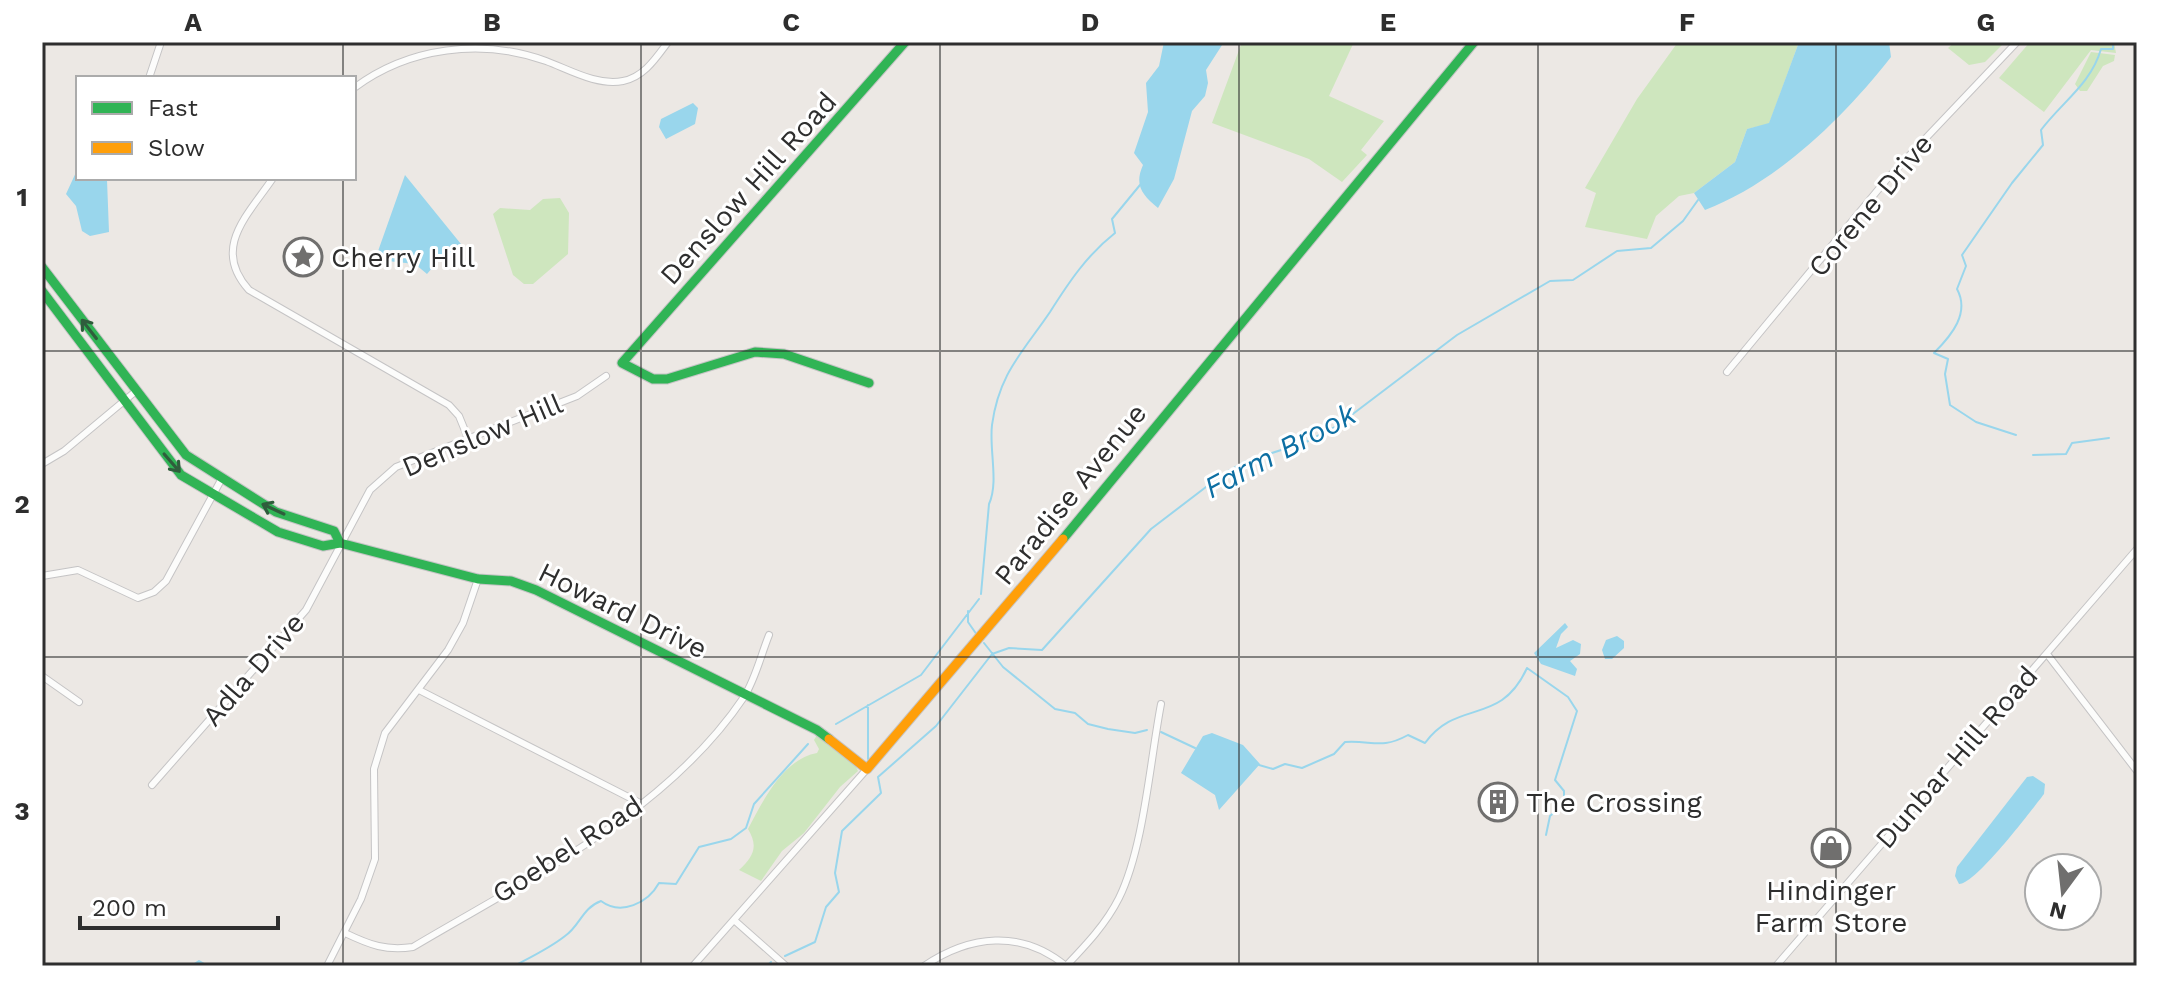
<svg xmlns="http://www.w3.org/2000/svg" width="2179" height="1008" font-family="'Work Sans',sans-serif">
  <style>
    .green { fill: #cee6be }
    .water { fill: #99d6ec }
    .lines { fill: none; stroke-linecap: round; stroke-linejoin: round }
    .stream { stroke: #99d6ec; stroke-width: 2 }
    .street-casing { stroke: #c5c4c5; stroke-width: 8 }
    .fast-casing { stroke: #c5c4c5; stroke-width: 11 }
    .slow-casing { stroke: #c5c4c5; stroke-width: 11 }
    .street { stroke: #fcfcfb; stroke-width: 6 }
    .fast { stroke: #30b455; stroke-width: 9 }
    .slow { stroke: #ff9f0a; stroke-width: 9 }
    .oneway { stroke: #2f5d3c }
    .grid { fill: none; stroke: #2e2e2e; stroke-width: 2; stroke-opacity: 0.55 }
    .labels { text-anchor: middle; stroke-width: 6; stroke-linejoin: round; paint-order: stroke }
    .street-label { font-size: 28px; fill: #2e2e2e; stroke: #fff }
    .poi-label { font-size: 28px; fill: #2e2e2e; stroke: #fff; text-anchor: start }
    .water-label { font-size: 30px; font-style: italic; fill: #0d6fa3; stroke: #fff }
    .neatline { fill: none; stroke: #2e2e2e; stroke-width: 3 }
    .grid-label { font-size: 26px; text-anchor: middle; font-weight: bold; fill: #2e2e2e }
  </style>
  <rect width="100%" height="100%" fill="#ece8e4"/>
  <path class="green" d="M 1242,42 L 1354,42 L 1329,96 L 1384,121 L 1361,150 L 1367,155 L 1342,182 L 1309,159 L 1212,123 Z
    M 1678,42 L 1799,42 L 1769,124 L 1747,129 L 1735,162 L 1694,193 L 1679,196 L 1656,216 L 1647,239 L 1585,227 L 1596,193 L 1585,188 L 1637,99 Z
    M 1955,42 L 2005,42 L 1985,62 L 1969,65 L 1948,48 Z
    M 2030,42 L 2114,42 L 2116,53 L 2091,50 L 2044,112 L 1999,78 Z
    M 2091,52 L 2115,55 L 2114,61 L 2103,66 L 2087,91 L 2080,91 L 2075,84 Z
    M 560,198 L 569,213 L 568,254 L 533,284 L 524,284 L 513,275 L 493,214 L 500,208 L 530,210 L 543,199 Z
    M 817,735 L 854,763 L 858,771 L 840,787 L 804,833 L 782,851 L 761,881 L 739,870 C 753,857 759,847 748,829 C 763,801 783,759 817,753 L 819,749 L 814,740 Z"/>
  <path class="water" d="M 1164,42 L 1224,42 L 1206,70 L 1208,83 L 1205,96 L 1192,111 L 1174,179 L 1158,208 C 1142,195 1134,185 1143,165 L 1134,153 L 1148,112 L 1146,83 L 1159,66 Z
    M 1799,42 L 1889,42 L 1891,57 C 1843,118 1778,182 1705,210 L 1694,193 L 1735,162 L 1747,129 L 1769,123 Z
    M 693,103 L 698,108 L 695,124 L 666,139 L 659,127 L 661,119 Z
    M 78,168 L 78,178 L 107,180 L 109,232 L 90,236 L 82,231 L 76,206 L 66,194 Z
    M 405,175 L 465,249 L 438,261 L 427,274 L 415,264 L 387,261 L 377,254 Z
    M 1565,623 L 1568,627 L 1561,634 L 1556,648 L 1573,640 L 1581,644 L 1580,654 L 1570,661 L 1577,669 L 1575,676 L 1541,664 L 1534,653 Z
    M 1617,636 L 1624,641 L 1624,648 L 1612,659 L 1605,659 L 1602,650 L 1606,640 Z
    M 1212,733 L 1243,745 L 1260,764 L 1219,810 L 1215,795 L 1181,773 L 1203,736 Z
    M 2033,776 L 2045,784 L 2044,794 C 2031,811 1975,885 1959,884 L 1955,876 L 1957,867 L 2027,777 Z"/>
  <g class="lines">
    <path class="stream" d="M 2016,435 L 1976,422 L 1950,405 L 1945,374 L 1948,359 L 1934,353 C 1952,335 1970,313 1957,289 L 1966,266 L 1962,255 L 2012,183 L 2043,145 L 2041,130 C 2062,102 2091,84 2101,49 L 2113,49 L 2113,42
      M 2033,455 L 2066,454 L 2072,443 L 2109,438
      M 981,594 L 989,504 C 999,482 989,450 992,425 C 999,373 1023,352 1050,312 C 1069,282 1087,255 1115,233 L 1112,219 L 1140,185
      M 968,611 L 968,622 L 977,635
      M 984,643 L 1003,667 L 1055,709 L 1075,713 L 1088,724 L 1108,729 L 1135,733 L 1147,730
      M 836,724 L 921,675 L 979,599
      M 1161,732 L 1195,748
      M 868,759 L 868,705
      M 1259,765 L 1273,769 L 1285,764 L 1302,768 L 1334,754 L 1345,742 C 1372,740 1381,750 1408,735 L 1425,743 C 1458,698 1500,727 1527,668 L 1568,697 L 1577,711 L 1555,780 L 1564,791 L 1564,804 L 1550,816 L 1546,835
      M 785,956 L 815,942 L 826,907 L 839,892 L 835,873 L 842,831 L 881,793 L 878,777 L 936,726 L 992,654 L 1009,648 L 1042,650 L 1151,529 L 1223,474 L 1244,462 L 1306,442 L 1337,426 L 1457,335 L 1550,281 L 1573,280 L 1617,251 L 1651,248 L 1683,221 L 1698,200
      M 191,966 L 199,961 L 208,966
      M 514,966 C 531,957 550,948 565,936 C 580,926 582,908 601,901 C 621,916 648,903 659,883 L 676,884 L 699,847 L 731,839 L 746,828 L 754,804 L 808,744
      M 767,966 L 771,962"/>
    <defs>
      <path id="street" d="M 149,78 L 161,42
        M 354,88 C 409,47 482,38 546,61 C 570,70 597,86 623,81 C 644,77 656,58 668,42
        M 273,178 C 248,215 211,248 249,290 L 449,405 L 459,416 L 468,438
        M 1727,372 L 1887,179 L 2017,42
        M 42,464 L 64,451 L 136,391
        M 42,576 L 78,570 L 138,598 L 154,592 L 166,581 L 221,480
        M 2047,654 L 2137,771
        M 42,676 L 79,702
        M 419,690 L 640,803
        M 152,785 L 306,610 L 370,490 L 396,467 L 577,396 L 606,376
        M 734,920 L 786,966
        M 345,933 C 370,945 386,951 413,947 C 529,878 666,813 744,697 C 755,680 761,655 769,635
        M 327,966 L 361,899 L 375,859 L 374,769 L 385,733 L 448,650 L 463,623 L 478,579
        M 693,966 L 867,769
        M 924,966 C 970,935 1021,929 1066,966
        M 1066,966 C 1086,945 1106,924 1119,898 C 1144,847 1150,761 1161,704
        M 1776,966 L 2137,549"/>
      <path id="fast" d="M 42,267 L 186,455 L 276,512 L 334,531 L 340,543
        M 42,291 L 181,475 L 278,532 L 323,546 L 340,543 L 478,579 L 511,581 L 536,590 L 817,730 L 829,739
        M 869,383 L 784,354 L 755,352 L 667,379 L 653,379 L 622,363 L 905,42
        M 1063,539 L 1474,42"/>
      <path id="slow" d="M 829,739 L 867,769 L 1063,539"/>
    </defs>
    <use href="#street" class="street-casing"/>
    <use href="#fast" class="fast-casing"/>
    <use href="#slow" class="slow-casing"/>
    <use href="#street" class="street"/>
    <use href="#fast" class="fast"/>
    <use href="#slow" class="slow"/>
  </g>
  <defs><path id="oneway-shaft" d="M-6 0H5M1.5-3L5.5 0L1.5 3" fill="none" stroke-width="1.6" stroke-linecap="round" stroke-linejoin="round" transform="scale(2)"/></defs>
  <g class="oneway">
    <use href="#oneway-shaft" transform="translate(89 329) rotate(-128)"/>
    <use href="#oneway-shaft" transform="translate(172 463) rotate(49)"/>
    <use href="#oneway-shaft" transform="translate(273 509) rotate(-155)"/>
  </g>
  <path class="grid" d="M 343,42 L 343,78M 641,42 L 641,966M 940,42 L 940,966M 1239,42 L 1239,966M 1538,42 L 1538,966M 1836,42 L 1836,966M 343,178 L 343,966M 42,351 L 2137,351M 42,657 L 2137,657"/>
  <defs>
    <symbol id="sight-ring" viewBox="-11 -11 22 22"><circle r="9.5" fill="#fff" stroke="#706f6e" stroke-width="1.5"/><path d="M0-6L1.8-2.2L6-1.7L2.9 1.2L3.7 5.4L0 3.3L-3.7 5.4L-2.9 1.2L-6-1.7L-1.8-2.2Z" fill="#706f6e"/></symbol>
    <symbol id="building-ring" viewBox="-11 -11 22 22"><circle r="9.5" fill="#fff" stroke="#706f6e" stroke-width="1.5"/><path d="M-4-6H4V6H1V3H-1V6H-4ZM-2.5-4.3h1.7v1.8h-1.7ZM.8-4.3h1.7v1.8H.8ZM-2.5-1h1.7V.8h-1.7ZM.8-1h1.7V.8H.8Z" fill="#706f6e"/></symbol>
    <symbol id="shop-ring" viewBox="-11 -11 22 22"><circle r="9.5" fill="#fff" stroke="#706f6e" stroke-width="1.5"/><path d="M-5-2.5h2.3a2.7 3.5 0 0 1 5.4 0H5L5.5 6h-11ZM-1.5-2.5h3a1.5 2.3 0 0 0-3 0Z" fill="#706f6e"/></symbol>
  </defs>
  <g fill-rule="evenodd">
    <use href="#sight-ring" x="281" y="235" width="44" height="44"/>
    <use href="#building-ring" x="1476" y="780" width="44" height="44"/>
    <use href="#shop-ring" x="1809" y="826" width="44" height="44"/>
  </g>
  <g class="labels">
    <g class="street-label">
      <text transform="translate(748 188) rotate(-48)" y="10">Denslow Hill Road</text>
      <text transform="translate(1870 205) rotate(-50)" y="10">Corene Drive</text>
      <text transform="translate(482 435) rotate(-23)" y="10">Denslow Hill</text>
      <text transform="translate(1070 494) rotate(-51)" y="10">Paradise Avenue</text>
      <text transform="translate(623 610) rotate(26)" y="10">Howard Drive</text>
      <text transform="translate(253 669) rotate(-49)" y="10">Adla Drive</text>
      <text transform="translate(1956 757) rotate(-49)" y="10">Dunbar Hill Road</text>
      <text transform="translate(567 849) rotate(-33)" y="10">Goebel Road</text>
    </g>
    <g class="poi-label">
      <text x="331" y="267">Cherry Hill</text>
      <text x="1526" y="812">The Crossing</text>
      <text x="1831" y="900" text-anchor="middle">Hindinger<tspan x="1831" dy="32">Farm Store</tspan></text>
    </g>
    <g class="water-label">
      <text transform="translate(1280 451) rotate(-28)" y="10">Farm Brook</text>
    </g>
  </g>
  <rect width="2179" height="1008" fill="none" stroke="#ffffff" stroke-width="88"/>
  <rect x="76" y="76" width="280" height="104" fill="#ffffff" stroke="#ababab" stroke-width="2"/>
  <rect x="92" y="102" width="40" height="12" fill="#30b455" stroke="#ababab" stroke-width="2"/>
  <text x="148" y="116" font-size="24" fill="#2e2e2e">Fast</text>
  <rect x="92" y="142" width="40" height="12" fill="#ff9f0a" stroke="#ababab" stroke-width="2"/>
  <text x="148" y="156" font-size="24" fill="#2e2e2e">Slow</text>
  <g transform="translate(2063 892) rotate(195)"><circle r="38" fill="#ffffff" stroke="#ababab" stroke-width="2"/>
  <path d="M0-6L14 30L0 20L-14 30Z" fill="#706f6e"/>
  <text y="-12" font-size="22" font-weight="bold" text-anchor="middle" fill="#2e2e2e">N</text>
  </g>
  <path d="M80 916v12h198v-12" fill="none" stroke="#2e2e2e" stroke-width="4"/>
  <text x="92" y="916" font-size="24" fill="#2e2e2e" stroke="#ffffff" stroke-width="6" paint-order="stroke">200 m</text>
  <rect x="44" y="44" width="2091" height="920" class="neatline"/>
  <g class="grid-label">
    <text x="193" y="31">A</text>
    <text x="492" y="31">B</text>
    <text x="791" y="31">C</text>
    <text x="1090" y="31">D</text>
    <text x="1388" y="31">E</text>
    <text x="1687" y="31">F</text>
    <text x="1986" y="31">G</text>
    <text x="22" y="206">1</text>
    <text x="22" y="513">2</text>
    <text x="22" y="820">3</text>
  </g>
</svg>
